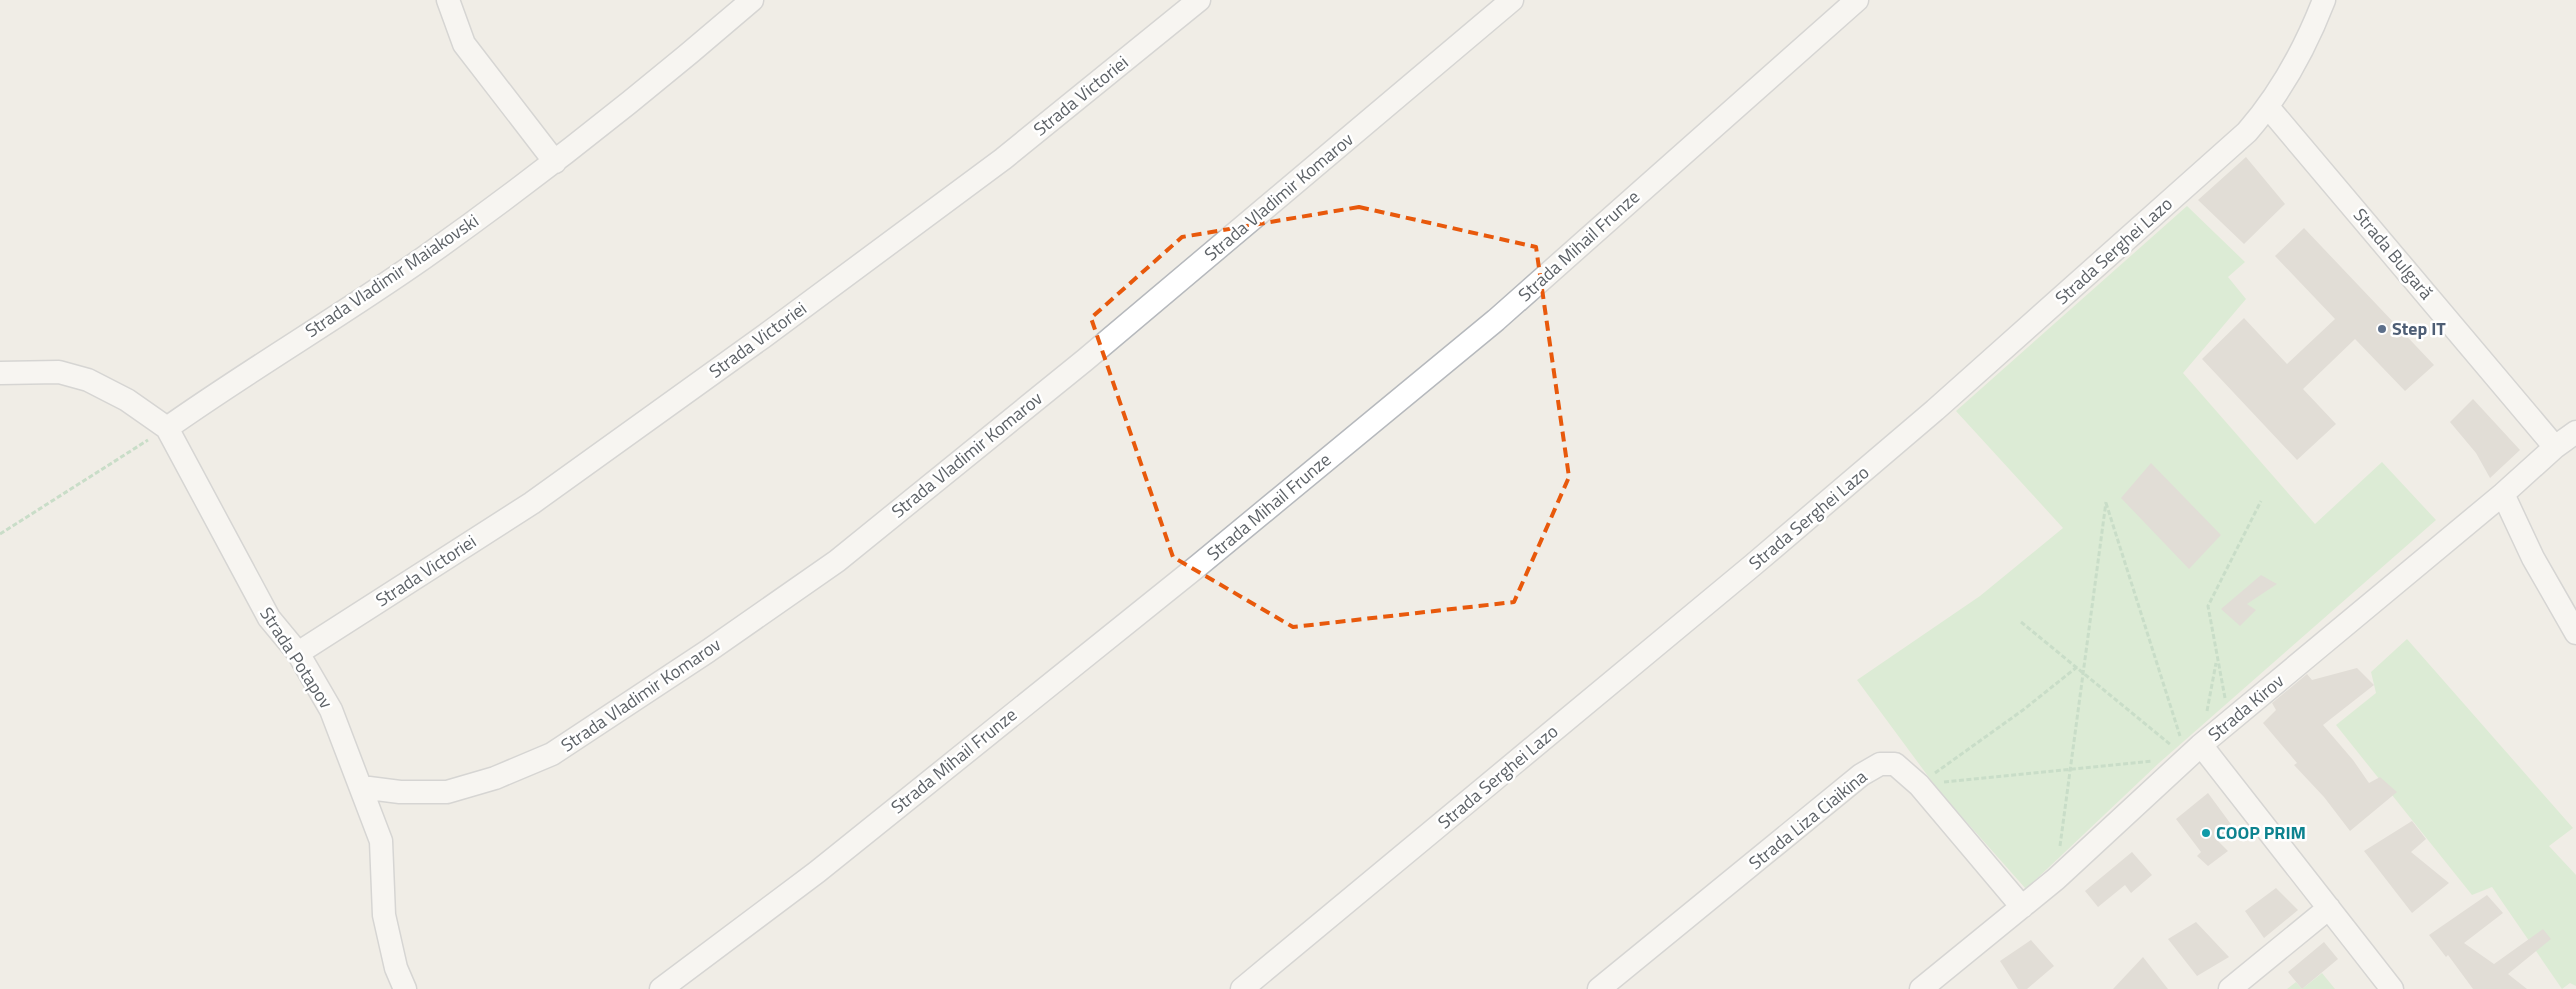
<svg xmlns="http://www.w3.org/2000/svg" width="2576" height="989" font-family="'Titillium Web',sans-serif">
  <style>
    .green { fill: #c3e9c1 }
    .building { fill: #cecac4 }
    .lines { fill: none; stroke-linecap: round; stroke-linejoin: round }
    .minor-casing { stroke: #b6b9bd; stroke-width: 25 }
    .path { stroke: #99cba5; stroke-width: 3; stroke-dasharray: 5 2.5; stroke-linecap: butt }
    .minor { stroke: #fff; stroke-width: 22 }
    .marked { fill: none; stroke: #e8590c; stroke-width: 4; stroke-dasharray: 10 6; stroke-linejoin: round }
    .service-dot { fill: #5c6f8a; stroke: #fff; stroke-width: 2 }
    .culture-dot { fill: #0f9aa8; stroke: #fff; stroke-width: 2 }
    .labels { text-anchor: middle; stroke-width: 5; stroke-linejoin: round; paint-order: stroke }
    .street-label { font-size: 18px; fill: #5d6267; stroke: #fff }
    .service-label { font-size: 18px; font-weight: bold; fill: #4e5e75; stroke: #fff; text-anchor: start }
    .culture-label { font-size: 18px; font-weight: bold; fill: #0d838f; stroke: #fff; text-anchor: start }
  </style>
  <rect width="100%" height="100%" fill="#f0ede6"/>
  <path class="green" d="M 2187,206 L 2245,262 L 2228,277 L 2246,299 L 2183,373 L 2315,524 L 2382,462 L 2436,520 L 2159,763 L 2026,889 L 1939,791 L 1857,680 L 1980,596 L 2063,528 L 1956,411 Z
    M 2407,639 L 2573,828 L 2549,846 L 2576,875 L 2576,986 L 2570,983 L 2562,989 L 2492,887 L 2472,895 L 2336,725 L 2376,693 L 2371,672 Z
    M 2322,973 L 2335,989 L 2287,989 L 2296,982 L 2302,989 Z"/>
  <path class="building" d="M 2246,157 L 2285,204 L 2244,244 L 2198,200 Z
    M 2304,228 L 2434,365 L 2405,391 L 2355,339 L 2303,389 L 2336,424 L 2297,460 L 2202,359 L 2244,318 L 2287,364 L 2335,319 L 2275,256 Z
    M 2473,399 L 2520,450 L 2490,478 L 2476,453 L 2450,422 Z
    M 2151,463 L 2221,535 L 2189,569 L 2121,498 Z
    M 2261,575 L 2277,584 L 2247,604 L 2256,610 L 2240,626 L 2221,609 Z
    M 2357,668 L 2374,685 L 2323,725 L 2353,760 L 2369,783 L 2380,777 L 2397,792 L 2350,831 L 2324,797 L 2294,765 L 2297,763 L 2263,723 L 2276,710 L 2272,703 L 2307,674 L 2312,680 Z
    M 2208,793 L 2233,827 L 2217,840 L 2228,851 L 2208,866 L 2197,856 L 2201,852 L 2176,819 Z
    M 2412,821 L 2426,839 L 2411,852 L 2449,883 L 2412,913 L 2364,851 Z
    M 2132,852 L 2152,875 L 2131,893 L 2125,885 L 2098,907 L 2085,891 Z
    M 2276,888 L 2298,910 L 2264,938 L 2245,911 Z
    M 2487,895 L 2503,913 L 2464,943 L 2494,964 L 2543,929 L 2551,939 L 2508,974 L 2527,989 L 2473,989 L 2448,955 L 2446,957 L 2429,935 Z
    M 2196,922 L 2229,957 L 2197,976 L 2168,939 Z
    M 2031,940 L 2054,966 L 2027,989 L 2018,989 L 2000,961 Z
    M 2324,942 L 2338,959 L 2302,989 L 2288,972 Z
    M 2143,957 L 2168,989 L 2113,989 Z"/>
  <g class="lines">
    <defs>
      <path id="minor" d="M 448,0 L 464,44 L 555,162
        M 2268,107 L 2555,447
        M 0,373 L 59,372 L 88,380 L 127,400 L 167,428 L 269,618 L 298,653 L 331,710 L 381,841 L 384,915 L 396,968 L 405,989
        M 167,428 C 252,368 341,316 425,257 C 539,176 647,91 752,0
        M 2503,494 L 2533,558 L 2576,633
        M 298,653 L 532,503 L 763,337 L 1003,159 L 1199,0
        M 2201,745 L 2392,989
        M 361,787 L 400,792 L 447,792 L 495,778 L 552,754 L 708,651 L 837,561 L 1085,360 L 1512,0
        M 661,989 L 817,872 L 1199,565 L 1496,320 L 1857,0
        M 1242,989 L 1753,565 L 1935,410 L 2247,132 C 2281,93 2305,49 2324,0
        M 1599,989 L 1861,775 L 1880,764 L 1895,764 L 1919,785 L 2022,907
        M 1921,989 L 2056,879 L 2201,745 L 2503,494 L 2555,447 L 2576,432
        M 2230,989 L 2329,908"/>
    </defs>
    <use href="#minor" class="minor-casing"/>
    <path class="path" d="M 2106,503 L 2180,736
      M 0,534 L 148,440
      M 2021,622 L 2171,745
      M 2225,698 L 2208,606 L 2261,501
      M 2207,711 L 2216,663
      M 1935,773 L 2023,710 L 2077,667
      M 1944,782 L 2152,761
      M 2060,846 L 2106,502"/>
    <use href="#minor" class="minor"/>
  </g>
  <path d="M0 0H2576V989H0ZM 1359,207 L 1536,247 L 1569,477 L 1514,602 L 1293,627 L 1173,557 L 1091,318 L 1182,237 Z" fill="#f0ede6" fill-opacity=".55" fill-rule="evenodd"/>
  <path class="marked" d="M 1359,207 L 1536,247 L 1569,477 L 1514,602 L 1293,627 L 1173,557 L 1091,318 L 1182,237 Z"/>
  <circle class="service-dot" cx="2382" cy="329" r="5"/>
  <circle class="culture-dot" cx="2206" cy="833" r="5"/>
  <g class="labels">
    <g class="street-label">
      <text transform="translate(1081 96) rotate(-39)" y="6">Strada Victoriei</text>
      <text transform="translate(1279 197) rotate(-40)" y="6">Strada Vladimir Komarov</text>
      <text transform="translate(1579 246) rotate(-42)" y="6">Strada Mihail Frunze</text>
      <text transform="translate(2114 251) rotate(-42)" y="6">Strada Serghei Lazo</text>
      <text transform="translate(2393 254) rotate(50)" y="6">Strada Bulgară</text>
      <text transform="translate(392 276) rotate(-34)" y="6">Strada Vladimir Maiakovski</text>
      <text transform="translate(758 340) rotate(-36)" y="6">Strada Victoriei</text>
      <text transform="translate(967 455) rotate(-39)" y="6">Strada Vladimir Komarov</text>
      <text transform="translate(1269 507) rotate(-40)" y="6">Strada Mihail Frunze</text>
      <text transform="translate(1809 518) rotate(-40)" y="6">Strada Serghei Lazo</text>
      <text transform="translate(426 571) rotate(-33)" y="6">Strada Victoriei</text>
      <text transform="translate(296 658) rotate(57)" y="6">Strada Potapov</text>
      <text transform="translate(641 695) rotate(-34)" y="6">Strada Vladimir Komarov</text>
      <text transform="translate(2246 708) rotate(-40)" y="6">Strada Kirov</text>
      <text transform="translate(954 761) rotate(-39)" y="6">Strada Mihail Frunze</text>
      <text transform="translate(1498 777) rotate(-40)" y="6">Strada Serghei Lazo</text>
      <text transform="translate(1808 820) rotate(-39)" y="6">Strada Liza Ciaikina</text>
    </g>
    <g class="service-label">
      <text x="2392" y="335">Step IT</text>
    </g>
    <g class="culture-label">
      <text x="2216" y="839">COOP PRIM</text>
    </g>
  </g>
</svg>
